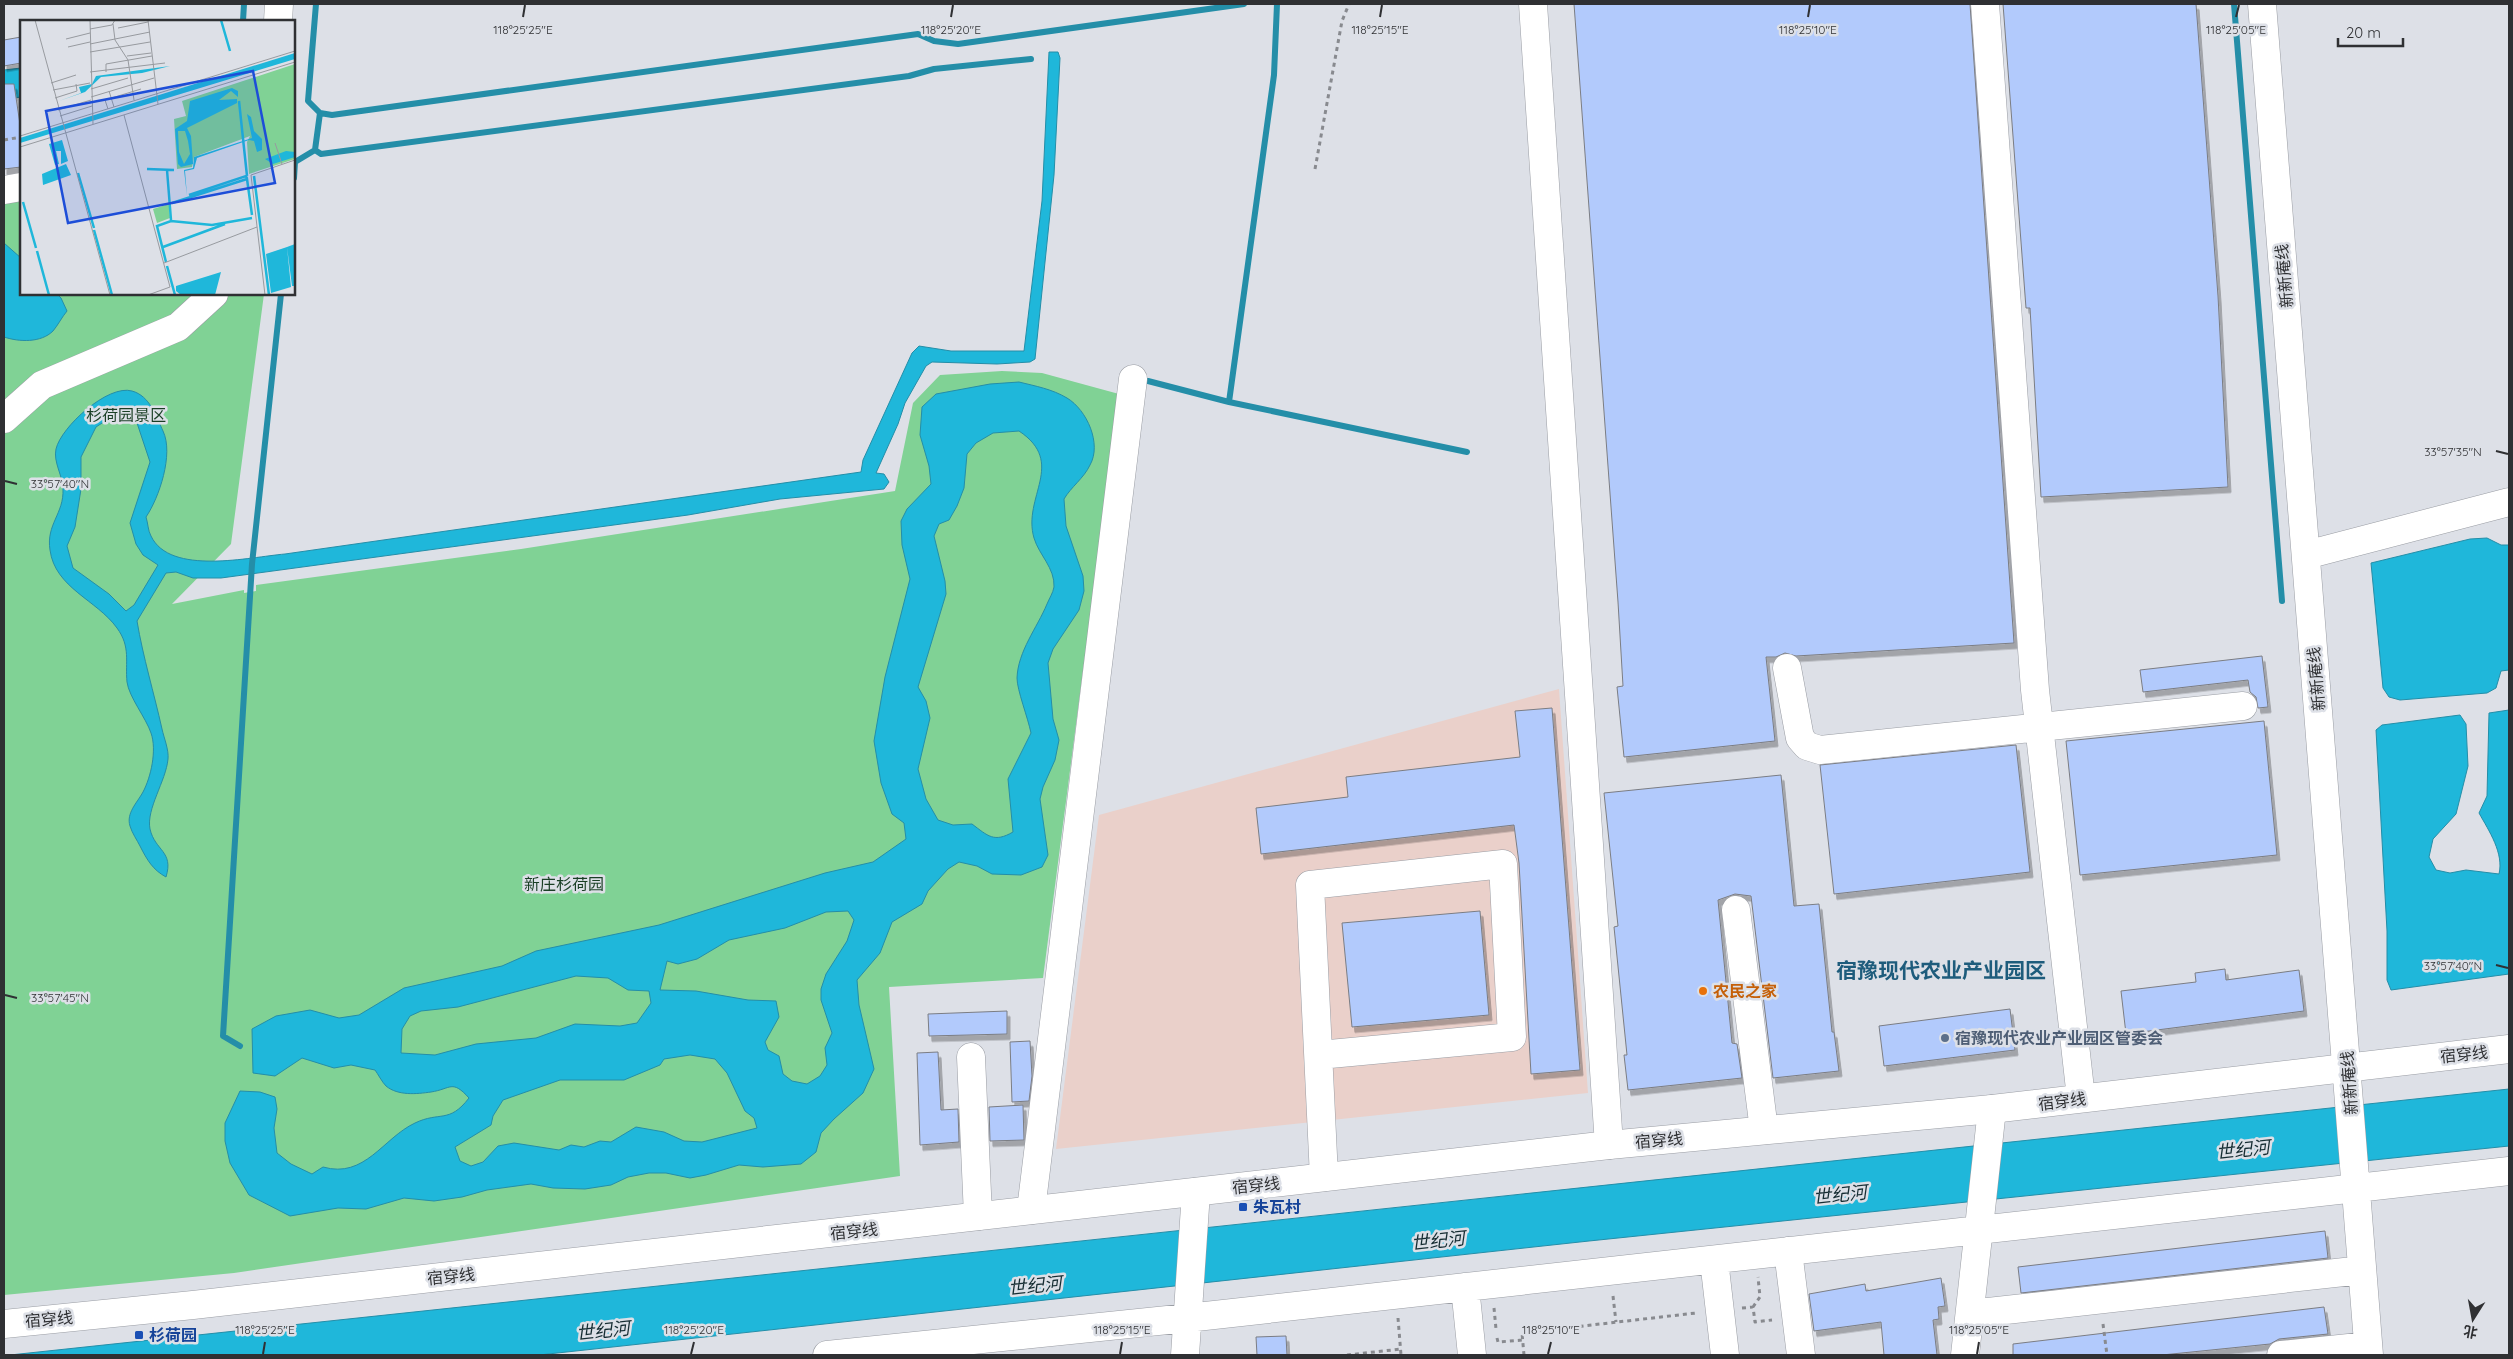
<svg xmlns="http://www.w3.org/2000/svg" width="2513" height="1359" font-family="Quicksand,'Noto Sans SC',sans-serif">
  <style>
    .industrial { fill: #ead0ca }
    .green { fill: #80d295 }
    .water { fill: #1fb7da; stroke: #248ea8; fill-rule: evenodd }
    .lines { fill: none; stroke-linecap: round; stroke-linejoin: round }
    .stream { stroke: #248ea8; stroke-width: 6 }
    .building { fill: #b2cafc; stroke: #7b7d83; filter: url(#shadow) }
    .minor-casing { stroke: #9a9da4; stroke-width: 29 }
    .major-casing { stroke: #9a9da4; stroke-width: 29 }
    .path { stroke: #888a8f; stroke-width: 3; stroke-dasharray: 4 4; stroke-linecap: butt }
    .minor { stroke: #fff; stroke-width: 28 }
    .major { stroke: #fff; stroke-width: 28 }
    .ticks { fill: none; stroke: #2f3033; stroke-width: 2 }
    .food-dot { fill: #e8710a; stroke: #dde0e7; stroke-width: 2 }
    .service-dot { fill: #5c6f8a; stroke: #dde0e7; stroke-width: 2 }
    .transit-dot { fill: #1a4fb4; stroke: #dde0e7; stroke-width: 2 }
    .labels { text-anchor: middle; stroke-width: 5; stroke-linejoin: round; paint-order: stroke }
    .street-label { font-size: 16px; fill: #2f3033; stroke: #dde0e7 }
    .park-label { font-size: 16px; fill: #1a3f25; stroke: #dde0e7 }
    .food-label { font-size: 16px; font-weight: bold; fill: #c56008; stroke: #dde0e7; text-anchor: start }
    .service-label { font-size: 16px; font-weight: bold; fill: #4e5e75; stroke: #dde0e7; text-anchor: start }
    .transit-label { font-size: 16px; font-weight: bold; fill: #164399; stroke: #dde0e7; text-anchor: start }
    .water-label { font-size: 18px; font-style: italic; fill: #162d33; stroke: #dde0e7 }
    .district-label { font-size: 21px; font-weight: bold; fill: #1e5c7c; stroke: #dde0e7 }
    .inset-river { fill: none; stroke: #1fb7da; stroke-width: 2.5 }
    .inset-road { fill: none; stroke: #979a9f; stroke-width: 1 }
    .view { fill: #1d4ed8; fill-opacity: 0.15; stroke: #1d4ed8; stroke-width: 2.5 }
    .inset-edge { fill: none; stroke: #2f3033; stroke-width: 2.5 }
    .ticks-label { font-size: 12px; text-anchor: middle; fill: #2f3033; stroke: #dde0e7; stroke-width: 5; stroke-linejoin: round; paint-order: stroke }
  </style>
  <defs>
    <filter id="shadow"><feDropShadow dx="3" dy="5.5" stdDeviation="0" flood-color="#0004"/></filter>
  </defs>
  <rect width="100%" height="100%" fill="#dde0e7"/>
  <path class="industrial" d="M 1559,689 L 1588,1093 L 1056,1149 L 1099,815 Z"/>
  <path class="green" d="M 21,199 L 21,294 L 264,294 L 231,544 L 172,604 L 244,590 L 244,593 L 256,591 L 256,585 L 521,549 L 895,491 L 913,403 L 940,375 L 1002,371 L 1042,373 L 1119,394 L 1043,978 L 889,987 L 900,1176 L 234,1273 L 4,1295 L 4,202 Z"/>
  <path class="water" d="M 1049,52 L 1058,52 L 1060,58 L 1054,175 L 1035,359 L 1030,362 L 997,364 L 932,362 L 926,366 L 905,403 L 898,424 L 876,473 L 884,474 L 889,482 L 884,489 L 780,499 L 688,515 L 221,578 L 193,578 L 176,572 L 166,573 L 137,621 C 143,657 154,693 162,729 C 164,738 169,750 168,759 C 166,781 146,809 150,829 C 155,851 174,851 166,877 C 153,870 147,860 140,846 C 137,840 132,833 130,826 C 126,813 137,803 143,792 C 151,777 157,750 151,733 C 146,718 129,697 127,682 C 125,662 131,647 117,628 C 97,600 55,588 50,550 C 46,524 64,514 63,489 C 63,476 53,462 56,449 C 61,427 108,384 132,391 C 150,396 156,416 163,431 C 174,454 159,498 146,517 C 148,523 148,531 151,536 C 170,576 250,557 285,554 L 861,472 L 863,460 L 912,353 L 919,346 L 951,351 L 1024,351 L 1042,201 ZM 116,414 L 135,417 L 150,462 L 130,523 L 136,544 L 143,555 L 158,565 L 134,605 L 126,611 L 109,594 L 73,568 L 67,546 L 75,527 L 81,489 L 81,457 L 96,427 Z
    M 21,68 L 21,97 L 4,100 L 4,70 Z
    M 4,243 L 21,258 L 21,294 L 57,294 L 61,298 L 67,311 C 62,317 58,325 53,331 C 41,343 19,342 4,337 Z
    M 1019,382 C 1035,386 1052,389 1067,398 C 1087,410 1102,444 1090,465 C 1084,478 1071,487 1064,499 L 1066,526 L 1083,576 L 1084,591 L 1079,610 L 1053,649 L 1048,663 L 1053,719 L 1059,740 L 1055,760 L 1043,787 L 1040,799 L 1048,855 L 1042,867 L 1021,875 L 992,874 L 977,866 L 959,862 L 948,869 L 928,891 L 922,904 L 892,922 L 880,953 L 857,980 L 859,1005 L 874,1069 L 863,1093 L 834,1119 L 821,1133 L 816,1152 L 801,1164 L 763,1167 L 739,1165 L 706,1175 L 690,1178 L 666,1173 L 649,1173 L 628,1177 L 611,1185 L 585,1189 L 553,1188 L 531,1184 L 487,1190 L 462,1197 L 434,1201 L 404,1198 L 366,1209 L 338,1208 L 290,1216 L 249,1195 L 230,1163 L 225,1141 L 225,1123 L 240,1091 L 260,1092 L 275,1097 L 277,1109 L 274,1128 L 277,1153 L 291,1164 L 312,1174 L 323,1167 C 365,1179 383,1138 415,1123 C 440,1111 449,1124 469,1098 C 452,1079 451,1089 431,1092 C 417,1094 398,1096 386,1086 C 382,1082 378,1074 375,1070 L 351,1065 L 334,1068 L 302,1058 L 275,1076 L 253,1073 L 252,1029 L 276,1016 L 310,1010 L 339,1018 L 359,1015 L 404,988 L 502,966 L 536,951 L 659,925 L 825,873 L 873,862 L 906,839 L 904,823 L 892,814 L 881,783 L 874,741 L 885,677 L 910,579 L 902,545 L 901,521 L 907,509 L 931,484 L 929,466 L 920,435 L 922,407 L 936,394 L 990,384 ZM 1019,431 C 1067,463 1022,497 1034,538 C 1039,555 1055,568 1054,587 C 1053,593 1049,599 1047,604 C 1037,628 1018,651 1017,678 C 1017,690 1028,718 1031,733 L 1008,779 L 1013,832 C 994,843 988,836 972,824 L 953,825 L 938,820 L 926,799 L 918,769 L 930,718 L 926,701 L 918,687 L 946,594 L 945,581 L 934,536 L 939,524 L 949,520 L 957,506 L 964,488 L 967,454 L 976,443 L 993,433 ZM 848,911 L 854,920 L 847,941 L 826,974 L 821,989 L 821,1000 L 832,1033 L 825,1048 L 827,1065 L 820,1076 L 807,1084 L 792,1081 L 783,1074 L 779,1056 L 768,1050 L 765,1042 L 779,1017 L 776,1001 L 748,1000 L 696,991 L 660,990 L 667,961 L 678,964 L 697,959 L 729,940 L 785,928 L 826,912 ZM 576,976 L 608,978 L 628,990 L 649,991 L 651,1003 L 637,1023 L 620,1026 L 575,1024 L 536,1038 L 476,1044 L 435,1055 L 401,1053 L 402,1029 L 410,1016 L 421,1011 L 458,1007 ZM 690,1055 L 715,1059 L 727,1073 L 745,1111 L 754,1118 L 757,1128 L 702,1142 L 684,1141 L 664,1132 L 636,1127 L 611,1142 L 600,1141 L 584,1147 L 571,1145 L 559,1150 L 514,1143 L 498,1146 L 483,1162 L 471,1166 L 460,1161 L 455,1147 L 491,1125 L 493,1116 L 503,1100 L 560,1080 L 624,1080 L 660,1065 L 664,1059 Z
    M 2487,538 L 2501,545 L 2509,545 L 2509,670 L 2501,671 L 2496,688 L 2487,693 L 2400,700 L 2389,697 L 2383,688 L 2371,563 L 2470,539 Z
    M 2509,710 L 2509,974 L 2391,990 L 2387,980 L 2387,931 L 2376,730 L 2382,725 L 2460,715 L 2466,724 L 2468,766 L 2456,814 L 2433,839 L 2429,857 L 2436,870 L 2450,873 L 2466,870 L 2499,874 C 2504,853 2489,831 2479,813 L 2487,796 L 2489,713 Z
    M 2509,1089 L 2509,1146 L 1589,1241 L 539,1355 L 10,1355 Z"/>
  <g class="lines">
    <path class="stream" d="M 316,4 L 308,101 L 320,113 L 332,115 L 918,34 L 934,41 L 958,44 L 1244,4
      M 2234,4 L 2282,601
      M 243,21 L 244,4
      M 320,113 L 315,150 L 321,154 L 909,76 L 934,69 L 1031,59
      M 294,178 L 295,162 L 315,150
      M 1148,381 L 1229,402 L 1467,452
      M 1229,402 L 1274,75 L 1277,4
      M 240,1046 L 223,1036 L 252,564 L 281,294"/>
  </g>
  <path class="building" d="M 1574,4 L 1970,4 L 2014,643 L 1796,656 L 1785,653 L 1776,657 L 1766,657 L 1775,741 L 1624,757 L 1617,687 L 1623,686 L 1618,602 Z
    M 2003,4 L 2196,4 L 2218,296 L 2228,487 L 2041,497 L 2030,308 L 2026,308 Z
    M 21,37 L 21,63 L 4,66 L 4,40 Z
    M 4,84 L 14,84 L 21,131 L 21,167 L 4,169 Z
    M 2262,656 L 2268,707 L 2258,708 L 2256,697 L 2250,692 L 2248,680 L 2143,692 L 2140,670 Z
    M 1552,708 L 1580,1070 L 1531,1074 L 1519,863 L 1514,825 L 1261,854 L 1256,808 L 1348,797 L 1346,777 L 1520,757 L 1515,711 Z
    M 2264,721 L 2277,855 L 2080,875 L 2066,741 Z
    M 2016,745 L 2030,872 L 1834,894 L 1820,765 Z
    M 1781,775 L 1794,906 L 1819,904 L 1832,1032 L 1834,1032 L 1839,1071 L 1773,1078 L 1751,896 L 1735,894 L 1718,900 L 1732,1043 L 1737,1044 L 1742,1078 L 1628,1090 L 1624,1055 L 1627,1055 L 1614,927 L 1618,926 L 1604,793 Z
    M 1480,911 L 1489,1015 L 1352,1027 L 1342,923 Z
    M 2225,969 L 2226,980 L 2299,970 L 2304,1011 L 2126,1034 L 2121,991 L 2196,982 L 2195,973 Z
    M 2010,1009 L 2015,1050 L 1884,1066 L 1879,1026 Z
    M 1007,1011 L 1007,1034 L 929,1036 L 928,1014 Z
    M 1030,1041 L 1032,1076 L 1029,1101 L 1012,1102 L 1010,1042 Z
    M 938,1052 L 941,1110 L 958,1109 L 959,1142 L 920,1145 L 917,1053 Z
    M 1023,1105 L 1024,1140 L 990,1141 L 989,1107 Z
    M 2325,1231 L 2328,1258 L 2021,1293 L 2018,1267 Z
    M 1941,1278 L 1945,1306 L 1938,1307 L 1939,1319 L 1933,1320 L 1937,1355 L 1884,1355 L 1881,1322 L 1814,1331 L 1809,1294 L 1865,1284 L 1866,1291 Z
    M 2324,1307 L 2328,1334 L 2279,1339 L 2270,1344 L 2162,1355 L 2013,1355 L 2013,1344 Z
    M 1286,1336 L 1287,1355 L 1257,1355 L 1256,1337 Z"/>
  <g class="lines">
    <defs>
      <path id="minor" d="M 1533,4 L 1609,1145
        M 1985,4 L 2035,690 L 2081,1098
        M 2262,4 L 2369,1355
        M 278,21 L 279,4
        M 4,190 L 21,187
        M 4,419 L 42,385 L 178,327 L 214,294
        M 2306,555 L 2509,502
        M 1787,668 L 1800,738 L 1807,746 L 1820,750 L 2243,706
        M 1736,910 L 1764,1130
        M 1319,1055 L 1512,1037 L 1503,864 L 1310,885 L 1324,1177
        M 971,1057 L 978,1216
        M 1031,1210 L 1133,379
        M 1788,1251 L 1801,1355
        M 1714,1260 L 1725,1355
        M 1465,1287 L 1472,1355
        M 1970,1314 L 2362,1270
        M 827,1355 L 1187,1318 L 2509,1171
        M 1185,1355 L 1196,1192
        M 1965,1355 L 1992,1109
        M 2281,1355 L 2368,1346"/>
      <path id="major" d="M 4,1324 L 193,1305 L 1609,1145 L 1992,1109 L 2509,1049"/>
    </defs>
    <use href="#minor" class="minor-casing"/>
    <use href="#major" class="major-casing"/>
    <path class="path" d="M 4,140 L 21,137
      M 1315,169 L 1342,21 L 1349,4
      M 1613,1296 L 1616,1322
      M 1753,1307 L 1760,1297 L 1758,1277
      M 1494,1308 L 1496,1329
      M 1742,1308 L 1753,1307 L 1755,1322 L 1772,1320
      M 1398,1318 L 1401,1355
      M 2103,1324 L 2107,1355
      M 1497,1338 L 1498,1342 L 1523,1340
      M 1347,1355 L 1401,1349
      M 1524,1355 L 1522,1333 L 1696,1313"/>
    <use href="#minor" class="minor"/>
    <use href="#major" class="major"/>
  </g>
  <path class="ticks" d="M 523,17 L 525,5M 951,17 L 953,5M 1380,17 L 1382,5M 1808,17 L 1810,5M 2236,17 L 2239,5M 2496,451 L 2508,454M 5,481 L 17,484M 2496,965 L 2508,968M 5,995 L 17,998M 263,1354 L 265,1342M 691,1354 L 694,1342M 1120,1354 L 1122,1342M 1548,1354 L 1551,1342M 1977,1354 L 1979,1342"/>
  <circle class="food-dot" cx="1703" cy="991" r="5"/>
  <circle class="service-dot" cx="1945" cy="1038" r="5"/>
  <g class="transit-dot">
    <rect x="1238" y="1202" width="10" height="10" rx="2.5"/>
    <rect x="134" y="1330" width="10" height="10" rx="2.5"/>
  </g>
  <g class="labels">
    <g class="street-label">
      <text transform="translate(2284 276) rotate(-95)" y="6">新新庵线</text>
      <text transform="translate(2316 679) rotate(-95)" y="6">新新庵线</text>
      <text transform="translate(2464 1054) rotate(-6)" y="6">宿穿线</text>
      <text transform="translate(2349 1083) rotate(-94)" y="6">新新庵线</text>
      <text transform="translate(2062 1101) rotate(-7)" y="6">宿穿线</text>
      <text transform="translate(1659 1140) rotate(-5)" y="6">宿穿线</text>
      <text transform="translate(1256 1185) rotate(-6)" y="6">宿穿线</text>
      <text transform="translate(854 1231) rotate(-6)" y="6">宿穿线</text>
      <text transform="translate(451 1276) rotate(-6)" y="6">宿穿线</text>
      <text transform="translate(49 1319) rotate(-5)" y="6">宿穿线</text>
    </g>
    <g class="park-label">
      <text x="126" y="421">杉荷园景区</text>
      <text x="564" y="890">新庄杉荷园</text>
    </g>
    <g class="food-label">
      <text x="1713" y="997">农民之家</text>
    </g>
    <g class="service-label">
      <text x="1955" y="1044">宿豫现代农业产业园区管委会</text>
    </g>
    <g class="transit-label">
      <text x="1253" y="1213">朱瓦村</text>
      <text x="149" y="1341">杉荷园</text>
    </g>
    <g class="water-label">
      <text transform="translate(2243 1150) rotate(-6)" y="6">世纪河</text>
      <text transform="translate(1840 1195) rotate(-6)" y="6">世纪河</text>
      <text transform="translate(1438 1241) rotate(-6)" y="6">世纪河</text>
      <text transform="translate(1035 1286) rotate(-6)" y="6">世纪河</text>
      <text transform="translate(603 1331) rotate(-6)" y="6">世纪河</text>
    </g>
    <g class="district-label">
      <text x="1941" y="978">宿豫现代农业产业园区</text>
    </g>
  </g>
  <g transform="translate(20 20)">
    <rect width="275" height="275" fill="#dde0e7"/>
    <path d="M 275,44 L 275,139 L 229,154 L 227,122 L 230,116 L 174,137 L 172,147 L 157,149 L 154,99 L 166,96 L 162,81 ZM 149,184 L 150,198 L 137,203 L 133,189 Z" fill="#80d295"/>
    <path d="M 275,33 L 275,39 L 0,123 L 0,118 ZM 150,46 L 122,53 L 81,57 L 65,72 L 39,81 L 61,73 L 59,67 L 72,64 L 76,56 ZM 212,68 L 218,71 L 218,77 L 211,71 L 199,80 L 217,79 L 217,83 L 167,108 L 171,116 L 173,144 L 161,147 L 158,144 L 155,109 L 167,101 L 170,81 ZM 158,111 L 165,111 L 168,121 L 170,134 L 164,144 L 159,132 ZM 227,94 L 231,97 L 234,111 L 242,119 L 242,130 L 237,132 L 234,121 L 229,120 L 177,138 L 174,149 L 165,151 L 167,176 L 164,150 L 173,148 L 174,137 L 232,118 ZM 42,120 L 48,141 L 41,144 L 41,131 L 36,131 L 39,144 L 35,145 L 29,124 ZM 266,131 L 275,132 L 275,137 L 253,144 L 245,139 ZM 46,144 L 51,155 L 23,165 L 22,154 ZM 275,224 L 275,266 L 272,266 L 267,227 ZM 267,227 L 271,267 L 251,273 L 246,234 ZM 201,252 L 195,275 L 161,275 L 156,271 L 156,266 Z" fill="#1fb7da" fill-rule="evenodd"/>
    <path class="inset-river" d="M 201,0 L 210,31M 219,81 L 227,156M 127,149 L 154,150M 147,150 L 151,200M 58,153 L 74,208M 234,156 L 249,275M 169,175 L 226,156 L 227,159M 3,182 L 16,228M 152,183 L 227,159 L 232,195M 74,210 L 92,275M 143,227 L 205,204M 17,231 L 29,275M 146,242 L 137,206 L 151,201 L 192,205 L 232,198M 147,246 L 155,275"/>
    <path class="inset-road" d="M 15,0 L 90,275M 70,0 L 73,104M 128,0 L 138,84M 93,4 L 95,20 L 108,40 L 114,80M 98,8 L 128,2M 70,9 L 92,5 L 95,0M 46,19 L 70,13M 70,24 L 130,12M 48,27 L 70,22M 70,32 L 130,22M 107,36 L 131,33M 70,52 L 145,43M 86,52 L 86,44 L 132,36M 31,63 L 56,55M 71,69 L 108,58M 33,70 L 70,63M 89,71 L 94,87M 71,77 L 134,58M 35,78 L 57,71 L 56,64M 88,89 L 85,80 L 121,69M 38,90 L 71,80M 104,95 L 150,267 L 128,275M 40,96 L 72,86M 0,116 L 275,31M 255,123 L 262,144M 0,127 L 275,42M 144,243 L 237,207M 245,275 L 231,155 L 275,140"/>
    <path class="view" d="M 233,51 L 255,163 L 48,203 L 26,91 Z"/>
    <rect width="275" height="275" class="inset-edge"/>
  </g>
  <g class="ticks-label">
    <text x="523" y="34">118°25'25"E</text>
    <text x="951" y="34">118°25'20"E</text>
    <text x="1380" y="34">118°25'15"E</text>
    <text x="1808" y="34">118°25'10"E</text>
    <text x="2236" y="34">118°25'05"E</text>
    <text x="2453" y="456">33°57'35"N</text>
    <text x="60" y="488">33°57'40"N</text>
    <text x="2453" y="970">33°57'40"N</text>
    <text x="60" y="1002">33°57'45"N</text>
    <text x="265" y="1334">118°25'25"E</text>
    <text x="694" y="1334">118°25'20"E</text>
    <text x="1122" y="1334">118°25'15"E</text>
    <text x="1551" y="1334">118°25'10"E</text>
    <text x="1979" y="1334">118°25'05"E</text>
  </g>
  <rect width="2513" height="1359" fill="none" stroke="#2f3033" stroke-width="10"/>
  <g transform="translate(2473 1319) rotate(191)" stroke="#dde0e7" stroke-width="4" paint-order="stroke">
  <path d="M0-4L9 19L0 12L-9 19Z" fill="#2f3033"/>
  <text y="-8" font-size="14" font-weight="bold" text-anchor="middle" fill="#2f3033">北</text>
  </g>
  <path d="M2338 38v8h65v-8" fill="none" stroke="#2f3033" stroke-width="2.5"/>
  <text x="2346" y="38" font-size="15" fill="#2f3033" stroke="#dde0e7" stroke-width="4" paint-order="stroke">20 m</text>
</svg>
